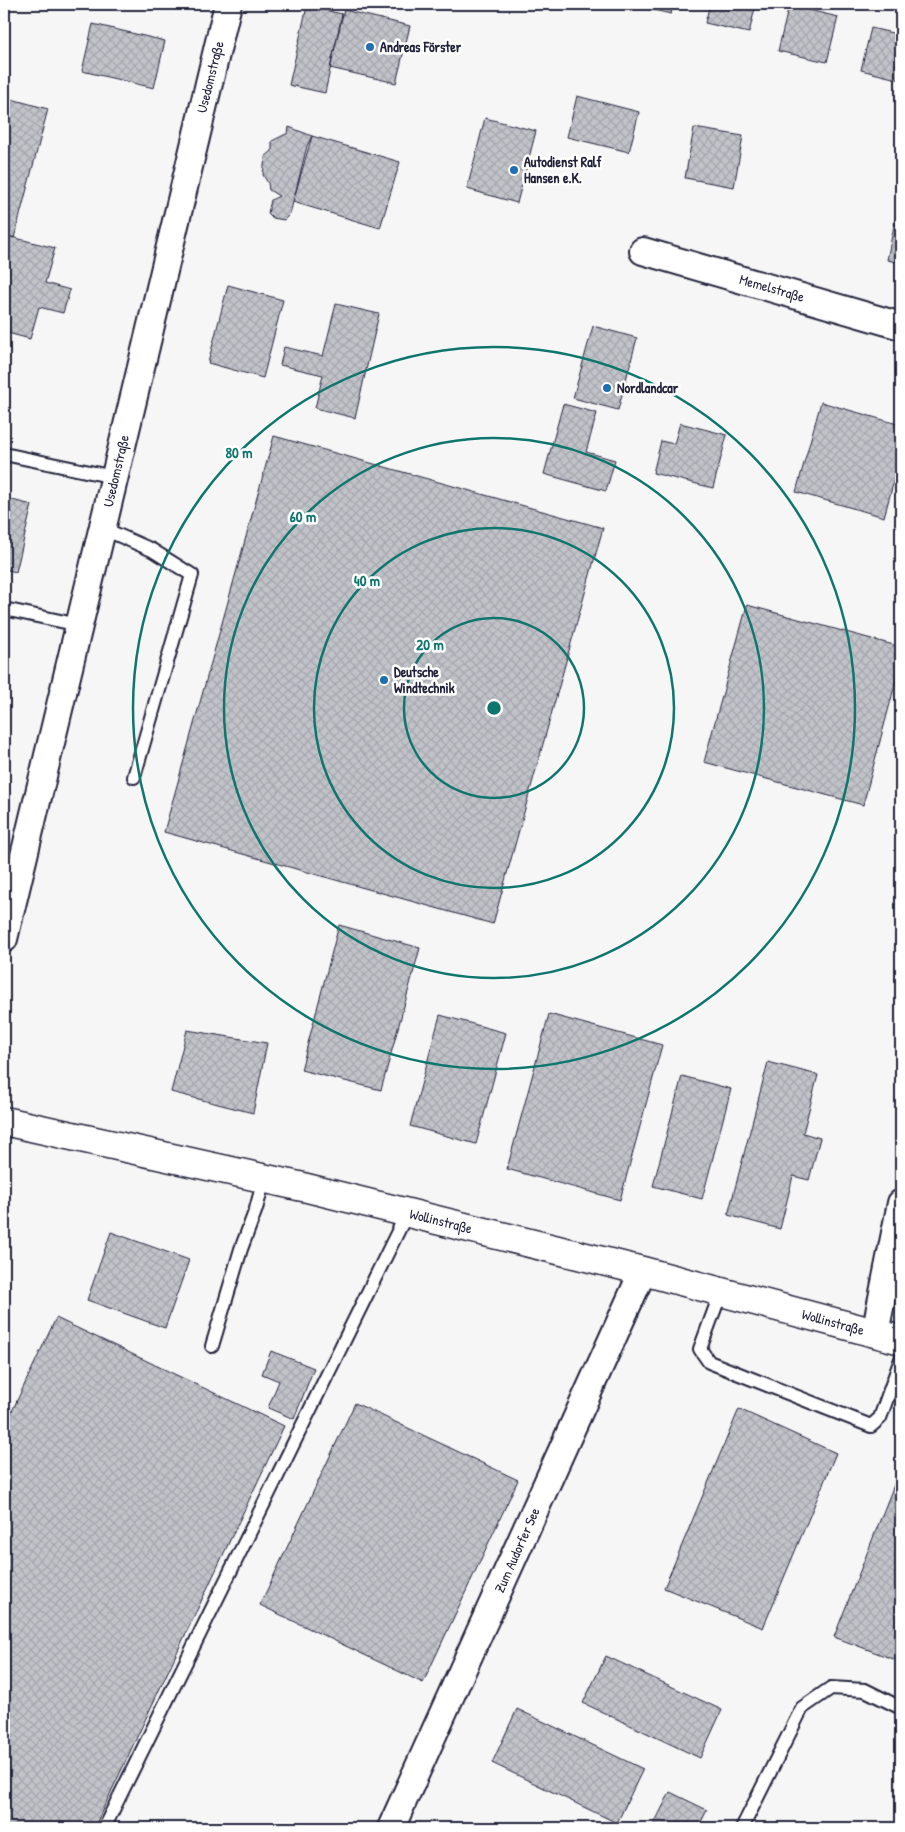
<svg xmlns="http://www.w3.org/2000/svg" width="905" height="1832" font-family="'Patrick Hand',sans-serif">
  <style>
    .building { fill: url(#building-cross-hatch); stroke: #22223b }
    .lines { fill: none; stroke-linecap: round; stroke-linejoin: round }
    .lane-casing { stroke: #22223b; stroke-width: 16 }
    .street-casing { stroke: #22223b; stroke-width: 30 }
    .secondary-casing { stroke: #22223b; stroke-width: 31 }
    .lane { stroke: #fff; stroke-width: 12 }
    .street { stroke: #fff; stroke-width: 26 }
    .secondary { stroke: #fff; stroke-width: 28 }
    .ring { fill: none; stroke: #0f766e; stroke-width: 2.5 }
    .poi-dot { fill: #1f6fb2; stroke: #fff; stroke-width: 2 }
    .labels { text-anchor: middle; stroke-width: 5; stroke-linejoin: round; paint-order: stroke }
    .poi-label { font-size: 14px; font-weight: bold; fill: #22223b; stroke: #fff; text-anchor: start }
    .street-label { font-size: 14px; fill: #22223b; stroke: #fff }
    .centre { fill: #0f766e; stroke: #fff; stroke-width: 2.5 }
    .ring-label { font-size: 15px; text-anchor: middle; font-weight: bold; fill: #0f766e; stroke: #fff; stroke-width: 5; stroke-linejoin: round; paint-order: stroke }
  </style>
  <defs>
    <pattern id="building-cross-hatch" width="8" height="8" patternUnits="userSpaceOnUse" patternTransform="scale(1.25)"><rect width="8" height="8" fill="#c2c2c9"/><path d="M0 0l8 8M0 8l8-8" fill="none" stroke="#a6a6ae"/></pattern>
  </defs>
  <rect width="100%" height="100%" fill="#f6f6f7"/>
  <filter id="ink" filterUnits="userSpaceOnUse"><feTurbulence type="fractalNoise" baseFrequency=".02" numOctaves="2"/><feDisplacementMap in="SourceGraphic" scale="10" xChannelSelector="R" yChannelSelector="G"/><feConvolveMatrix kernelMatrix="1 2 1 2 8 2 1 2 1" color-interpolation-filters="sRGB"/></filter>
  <g filter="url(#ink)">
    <path class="building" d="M 627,4 L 673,4 L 671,14 Z
      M 710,4 L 756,4 L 749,33 L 705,23 Z
      M 789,5 L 838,17 L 827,62 L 778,51 Z
      M 307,6 L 342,14 L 325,93 L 289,85 Z
      M 344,10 L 410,26 L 396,83 L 330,68 Z
      M 93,24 L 165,41 L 154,88 L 82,71 Z
      M 871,28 L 901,35 L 901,80 L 861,70 Z
      M 577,96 L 639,112 L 629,152 L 567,137 Z
      M 4,97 L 48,109 L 14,238 L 4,235 Z
      M 485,118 L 536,131 L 517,203 L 467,189 Z
      M 289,127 L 312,136 L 307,146 L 290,214 L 284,220 L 273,218 L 268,213 L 271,200 L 279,196 L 269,190 L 268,183 L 263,175 L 265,157 L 272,151 L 272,141 L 288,133 Z
      M 694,128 L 743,136 L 734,187 L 685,178 Z
      M 312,136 L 400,162 L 380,228 L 293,202 Z
      M 900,196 L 901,196 L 901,263 L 887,260 Z
      M 4,235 L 55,248 L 45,283 L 70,290 L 63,313 L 39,307 L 30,339 L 4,332 Z
      M 228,285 L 283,300 L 263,378 L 208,363 Z
      M 336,304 L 379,314 L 355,418 L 315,408 L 323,375 L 280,365 L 284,347 L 323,356 Z
      M 593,326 L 637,338 L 618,410 L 573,398 Z
      M 821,402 L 901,425 L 901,455 L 884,517 L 796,492 Z
      M 563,404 L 597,413 L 586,452 L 615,460 L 606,491 L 544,474 Z
      M 680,423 L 727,435 L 713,488 L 653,473 L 661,441 L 674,444 Z
      M 274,436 L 603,528 L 493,924 L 164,832 Z
      M 4,498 L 32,505 L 16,572 L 4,569 Z
      M 747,605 L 901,647 L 901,662 L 863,805 L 704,762 Z
      M 339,925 L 420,948 L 381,1090 L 301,1070 Z
      M 549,1014 L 662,1045 L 620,1200 L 507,1169 Z
      M 440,1015 L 506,1033 L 476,1144 L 410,1126 Z
      M 187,1030 L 267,1043 L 253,1113 L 171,1092 Z
      M 768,1062 L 818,1075 L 803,1133 L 820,1138 L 809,1180 L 793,1176 L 780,1229 L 728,1215 Z
      M 682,1076 L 731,1089 L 702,1199 L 653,1186 Z
      M 111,1232 L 189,1260 L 165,1328 L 87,1300 Z
      M 56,1318 L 284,1426 L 94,1828 L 4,1828 L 4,1428 Z
      M 271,1351 L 314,1368 L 294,1419 L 268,1408 L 279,1381 L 262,1374 Z
      M 355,1403 L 518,1480 L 423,1683 L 260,1605 Z
      M 739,1409 L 836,1453 L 763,1628 L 664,1588 Z
      M 901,1467 L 901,1662 L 834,1637 Z
      M 606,1656 L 722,1710 L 700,1758 L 583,1703 Z
      M 517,1709 L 643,1769 L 617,1823 L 492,1763 Z
      M 670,1792 L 707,1810 L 698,1828 L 652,1828 Z"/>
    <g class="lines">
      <defs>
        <path id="lane" d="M 4,454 L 114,477
          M 102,528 L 152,550 L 192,575 L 134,777
          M 4,609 L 79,625
          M 721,1292 L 700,1349 L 709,1362 L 871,1426 L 880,1418 L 901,1359
          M 212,1346 L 241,1249 L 256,1209 L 264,1179
          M 104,1828 L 407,1213
          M 742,1828 L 802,1708 L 831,1688 L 865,1690 L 901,1708"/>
        <path id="street" d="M 643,251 L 901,326
          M 4,939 L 228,4
          M 875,1333 L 901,1203
          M 391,1828 L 643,1271"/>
        <path id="secondary" d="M 4,1121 L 303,1187 L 643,1271 L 901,1340"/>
      </defs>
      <use href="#lane" class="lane-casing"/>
      <use href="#street" class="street-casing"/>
      <use href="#secondary" class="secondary-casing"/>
      <use href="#lane" class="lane"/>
      <use href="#street" class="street"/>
      <use href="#secondary" class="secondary"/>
    </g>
  </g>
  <g class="ring">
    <circle cx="494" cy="708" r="90"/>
    <circle cx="494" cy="708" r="180"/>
    <circle cx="494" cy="708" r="270"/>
    <circle cx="494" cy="708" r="361"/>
  </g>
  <g class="poi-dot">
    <circle cx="370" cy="47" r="5"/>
    <circle cx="514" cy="170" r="5"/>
    <circle cx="607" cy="388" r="5"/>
    <circle cx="384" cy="680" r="5"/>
  </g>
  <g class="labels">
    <g class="poi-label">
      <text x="380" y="52">Andreas Förster</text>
      <text x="524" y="167">Autodienst Ralf<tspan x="524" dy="16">Hansen e.K.</tspan></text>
      <text x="617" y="393">Nordlandcar</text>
      <text x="394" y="677">Deutsche<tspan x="394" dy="16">Windtechnik</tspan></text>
    </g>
    <g class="street-label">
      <text transform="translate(210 77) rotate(-76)" y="5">Usedomstraße</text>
      <text transform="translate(772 288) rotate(16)" y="5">Memelstraße</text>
      <text transform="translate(116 471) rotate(-77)" y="5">Usedomstraße</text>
      <text transform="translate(441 1221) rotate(14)" y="5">Wollinstraße</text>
      <text transform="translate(833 1322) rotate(15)" y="5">Wollinstraße</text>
      <text transform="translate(517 1550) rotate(-66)" y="5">Zum Audorfer See</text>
    </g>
  </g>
  <circle cx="494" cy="708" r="8" class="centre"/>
  <g class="ring-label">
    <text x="239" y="458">80 m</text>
    <text x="303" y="522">60 m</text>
    <text x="367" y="586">40 m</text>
    <text x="430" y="650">20 m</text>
  </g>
  <rect width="905" height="1832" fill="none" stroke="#fff" stroke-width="20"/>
  <rect x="10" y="10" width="885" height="1812" fill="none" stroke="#22223b" stroke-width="2" filter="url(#ink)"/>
</svg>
